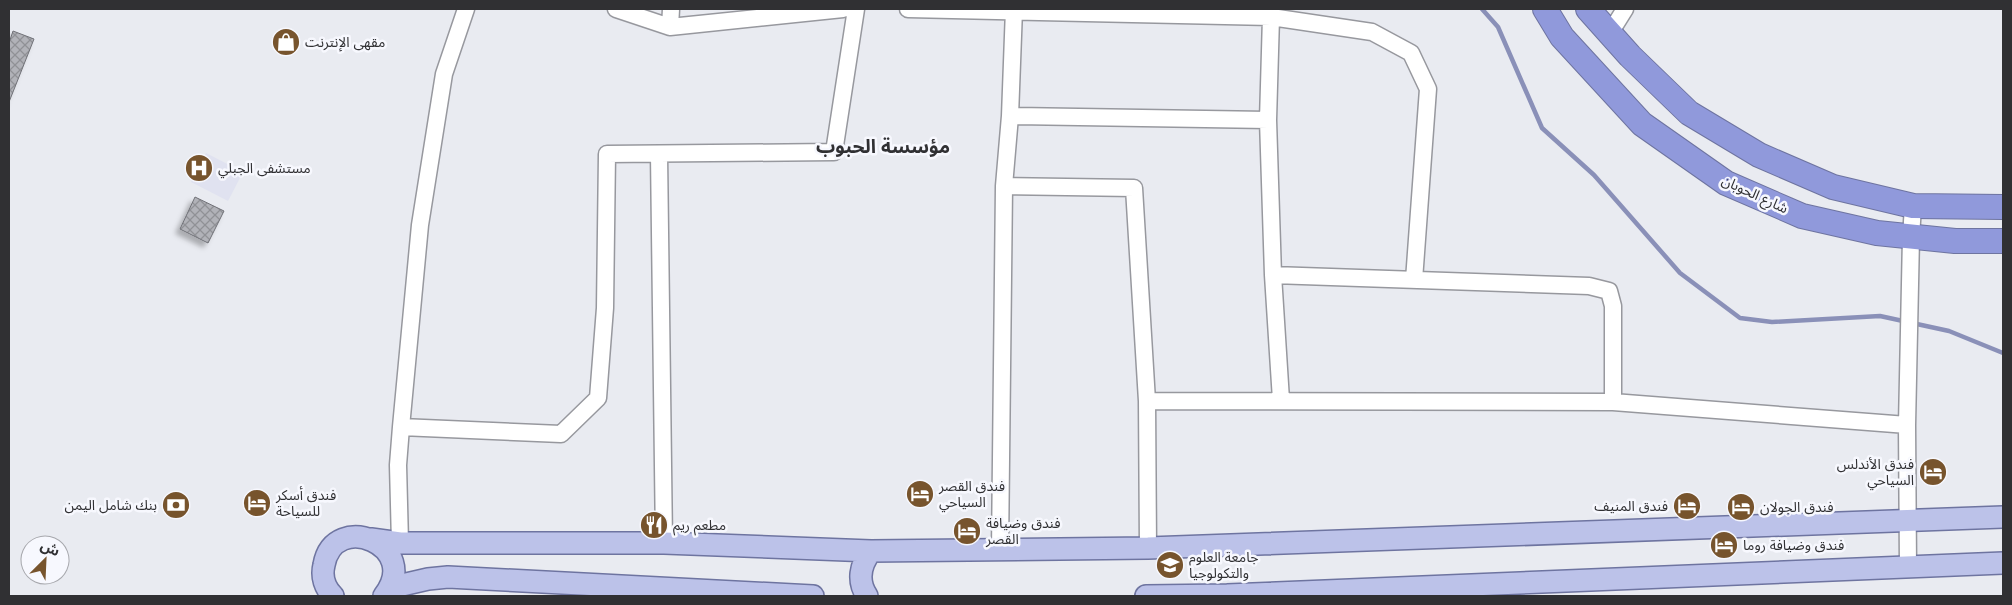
<svg xmlns="http://www.w3.org/2000/svg" width="2012" height="605" font-family="Arial,'Noto Sans Arabic',sans-serif">
  <style>
    .built { fill: #e0e2f0 }
    .lines { fill: none; stroke-linecap: round; stroke-linejoin: round }
    .stream { stroke: #8a90b8; stroke-width: 4.5 }
    .building { fill: url(#building-cross-hatch); stroke: #707177; filter: url(#shadow) }
    .minor-casing { stroke: #97989e; stroke-width: 19 }
    .major-casing { stroke: #6e74a0; stroke-width: 24 }
    .highway-casing { stroke: #6e74a0; stroke-width: 26 }
    .minor { stroke: #fff; stroke-width: 16 }
    .major { stroke: #bcc2e9; stroke-width: 21 }
    .highway { stroke: #9099db; stroke-width: 24 }
    .labels { text-anchor: middle; stroke-width: 5; stroke-linejoin: round; paint-order: stroke }
    .poi-label { font-size: 14px; fill: #303033; stroke: #f7f8fe; text-anchor: start }
    .street-label { font-size: 14px; fill: #303033; stroke: #f7f8fe }
    .district-label { font-size: 19px; font-weight: bold; fill: #303033; stroke: #f7f8fe }
  </style>
  <defs>
    <pattern id="building-cross-hatch" width="8" height="8" patternUnits="userSpaceOnUse" patternTransform="scale(1.25)"><rect width="8" height="8" fill="#b1b2b8"/><path d="M0 0l8 8M0 8l8-8" fill="none" stroke="#909196"/></pattern>
    <filter id="shadow"><feDropShadow dx="-4.5" dy="4.5" stdDeviation="2.5" flood-color="#0004"/></filter>
  </defs>
  <rect width="100%" height="100%" fill="#e9ebf1"/>
  <path class="built" d="M 206,153 L 243,172 L 228,201 L 191,182 Z"/>
  <g class="lines">
    <path class="stream" d="M 1482,9 L 1498,27 L 1542,128 L 1594,175 L 1680,273 L 1740,318 L 1772,322 L 1880,316 L 1949,331 L 2003,353"/>
  </g>
  <path class="building" d="M 13,31 L 34,39 L 9,102 L 9,43 Z
    M 195,197 L 224,211 L 208,243 L 180,229 Z"/>
  <g class="lines">
    <defs>
      <path id="minor" d="M 616,9 L 670,27 L 843,9
        M 908,9 L 1271,17 L 1372,32 L 1411,53 L 1428,89 L 1414,280
        M 1271,17 L 1268,120 L 1273,275 L 1281,400
        M 670,27 L 671,9
        M 1610,33 L 1625,9
        M 1010,116 L 1268,120
        M 659,154 L 664,543
        M 1004,186 L 1134,188 L 1147,401 L 1148,548
        M 1273,275 L 1589,286 L 1609,291 L 1613,306 L 1613,402
        M 1147,401 L 1613,402 L 1907,425
        M 401,427 L 561,434 L 598,398 L 605,308 L 607,154 L 834,152 L 856,9
        M 400,543 L 398,465 L 401,427 L 420,225 L 444,74 L 466,9
        M 1000,550 L 1004,186 L 1010,116 L 1014,9
        M 1908,567 L 1907,425 L 1911,237 L 1913,206"/>
      <path id="major" d="M 371,539 L 400,543 L 664,543 L 871,551 L 1148,548 L 2003,517
        M 389,588 L 428,579 L 448,577 L 813,596
        M 333,596 C 325,588 321,577 324,565 C 334,509 423,546 384,596
        M 867,596 C 857,581 860,565 871,551
        M 1146,596 L 1227,595 L 2003,563"/>
      <path id="highway" d="M 1545,9 L 1562,37 L 1642,124 L 1726,183 L 1802,216 L 1877,233 L 1955,241 L 2003,241
        M 1588,9 L 1630,56 L 1689,113 L 1759,155 L 1833,187 L 1913,206 L 2003,207"/>
    </defs>
    <use href="#minor" class="minor-casing"/>
    <use href="#major" class="major-casing"/>
    <use href="#highway" class="highway-casing"/>
    <use href="#minor" class="minor"/>
    <use href="#major" class="major"/>
    <use href="#highway" class="highway"/>
  </g>
  <defs>
    <symbol id="shop-disc" viewBox="-11 -11 22 22"><circle r="9.5" fill="#77542d" stroke="#f7f8fe"/><path d="M-5-2.5h2.3a2.7 3.5 0 0 1 5.4 0H5L5.5 6h-11ZM-1.5-2.5h3a1.5 2.3 0 0 0-3 0Z" fill="#fff"/></symbol>
    <symbol id="hospital-disc" viewBox="-11 -11 22 22"><circle r="9.5" fill="#77542d" stroke="#f7f8fe"/><path d="M-5-5h3v3.5h4V-5h3V5h-3V1.5h-4V5h-3Z" fill="#fff"/></symbol>
    <symbol id="hotel-disc" viewBox="-11 -11 22 22"><circle r="9.5" fill="#77542d" stroke="#f7f8fe"/><path d="M-6-4.5h1.5V1H6V5H4.5V3h-9V5H-6ZM-4 0a1.8 1.8 0 1 1 3.6 0ZM.5 0V-2.5h3Q6-2.5 6 0Z" fill="#fff"/></symbol>
    <symbol id="bank-disc" viewBox="-11 -11 22 22"><circle r="9.5" fill="#77542d" stroke="#f7f8fe"/><path d="M-6-4H6V4H-6ZM0-2.3a2.3 2.3 0 1 0 0 4.6a2.3 2.3 0 1 0 0-4.6Z" fill="#fff"/></symbol>
    <symbol id="restaurant-disc" viewBox="-11 -11 22 22"><circle r="9.5" fill="#77542d" stroke="#f7f8fe"/><path d="M-5-6h1v4h1v-4h1v4h1v-4h1v5L-1.5 .5V6h-2V.5L-5-1ZM5-6V6H3V1.5H1.5Q1.5-4 5-6Z" fill="#fff"/></symbol>
    <symbol id="university-disc" viewBox="-11 -11 22 22"><circle r="9.5" fill="#77542d" stroke="#f7f8fe"/><path d="M0-5L7-2L0 1L-7-2ZM-4 1L0 2.5L4 1V4Q0 6-4 4Z" fill="#fff"/></symbol>
  </defs>
  <g fill-rule="evenodd">
    <use href="#shop-disc" x="270" y="26" width="32" height="32"/>
    <use href="#hospital-disc" x="183" y="152" width="32" height="32"/>
    <use href="#hotel-disc" x="1917" y="456" width="32" height="32"/>
    <use href="#hotel-disc" x="904" y="478" width="32" height="32"/>
    <use href="#hotel-disc" x="241" y="487" width="32" height="32"/>
    <use href="#bank-disc" x="160" y="489" width="32" height="32"/>
    <use href="#hotel-disc" x="1671" y="490" width="32" height="32"/>
    <use href="#hotel-disc" x="1725" y="491" width="32" height="32"/>
    <use href="#restaurant-disc" x="638" y="509" width="32" height="32"/>
    <use href="#hotel-disc" x="951" y="515" width="32" height="32"/>
    <use href="#hotel-disc" x="1708" y="529" width="32" height="32"/>
    <use href="#university-disc" x="1154" y="549" width="32" height="32"/>
  </g>
  <g class="labels">
    <g class="poi-label">
      <text x="305" y="47">مقهى الإنترنت</text>
      <text x="218" y="173">مستشفى الجبلي</text>
      <text x="1914" y="469" text-anchor="end">فندق الأندلس<tspan x="1914" dy="16">السياحي</tspan></text>
      <text x="939" y="491">فندق القصر<tspan x="939" dy="16">السياحي</tspan></text>
      <text x="276" y="500">فندق أسكر<tspan x="276" dy="16">للسياحة</tspan></text>
      <text x="157" y="510" text-anchor="end">بنك شامل اليمن</text>
      <text x="1668" y="511" text-anchor="end">فندق المنيف</text>
      <text x="1760" y="512">فندق الجولان</text>
      <text x="986" y="528">فندق وضيافة<tspan x="986" dy="16">القصر</tspan></text>
      <text x="673" y="530">مطعم ريم</text>
      <text x="1743" y="550">فندق وضيافة روما</text>
      <text x="1189" y="562">جامعة العلوم<tspan x="1189" dy="16">والتكولوجيا</tspan></text>
    </g>
    <g class="street-label">
      <text transform="translate(1755 194) rotate(25)" y="5">شارع الحوبان</text>
    </g>
    <g class="district-label">
      <text x="883" y="153">مؤسسة الحبوب</text>
    </g>
  </g>
  <rect width="2012" height="605" fill="none" stroke="#303033" stroke-width="20"/>
  <g transform="translate(45 560) rotate(24)"><circle r="24" fill="#f7f8fe" stroke="#a7a8ad"/>
  <path d="M0-4L9 19L0 12L-9 19Z" fill="#77542d"/>
  <text y="-8" font-size="14" font-weight="bold" text-anchor="middle" fill="#303033">ش</text>
  </g>
</svg>
